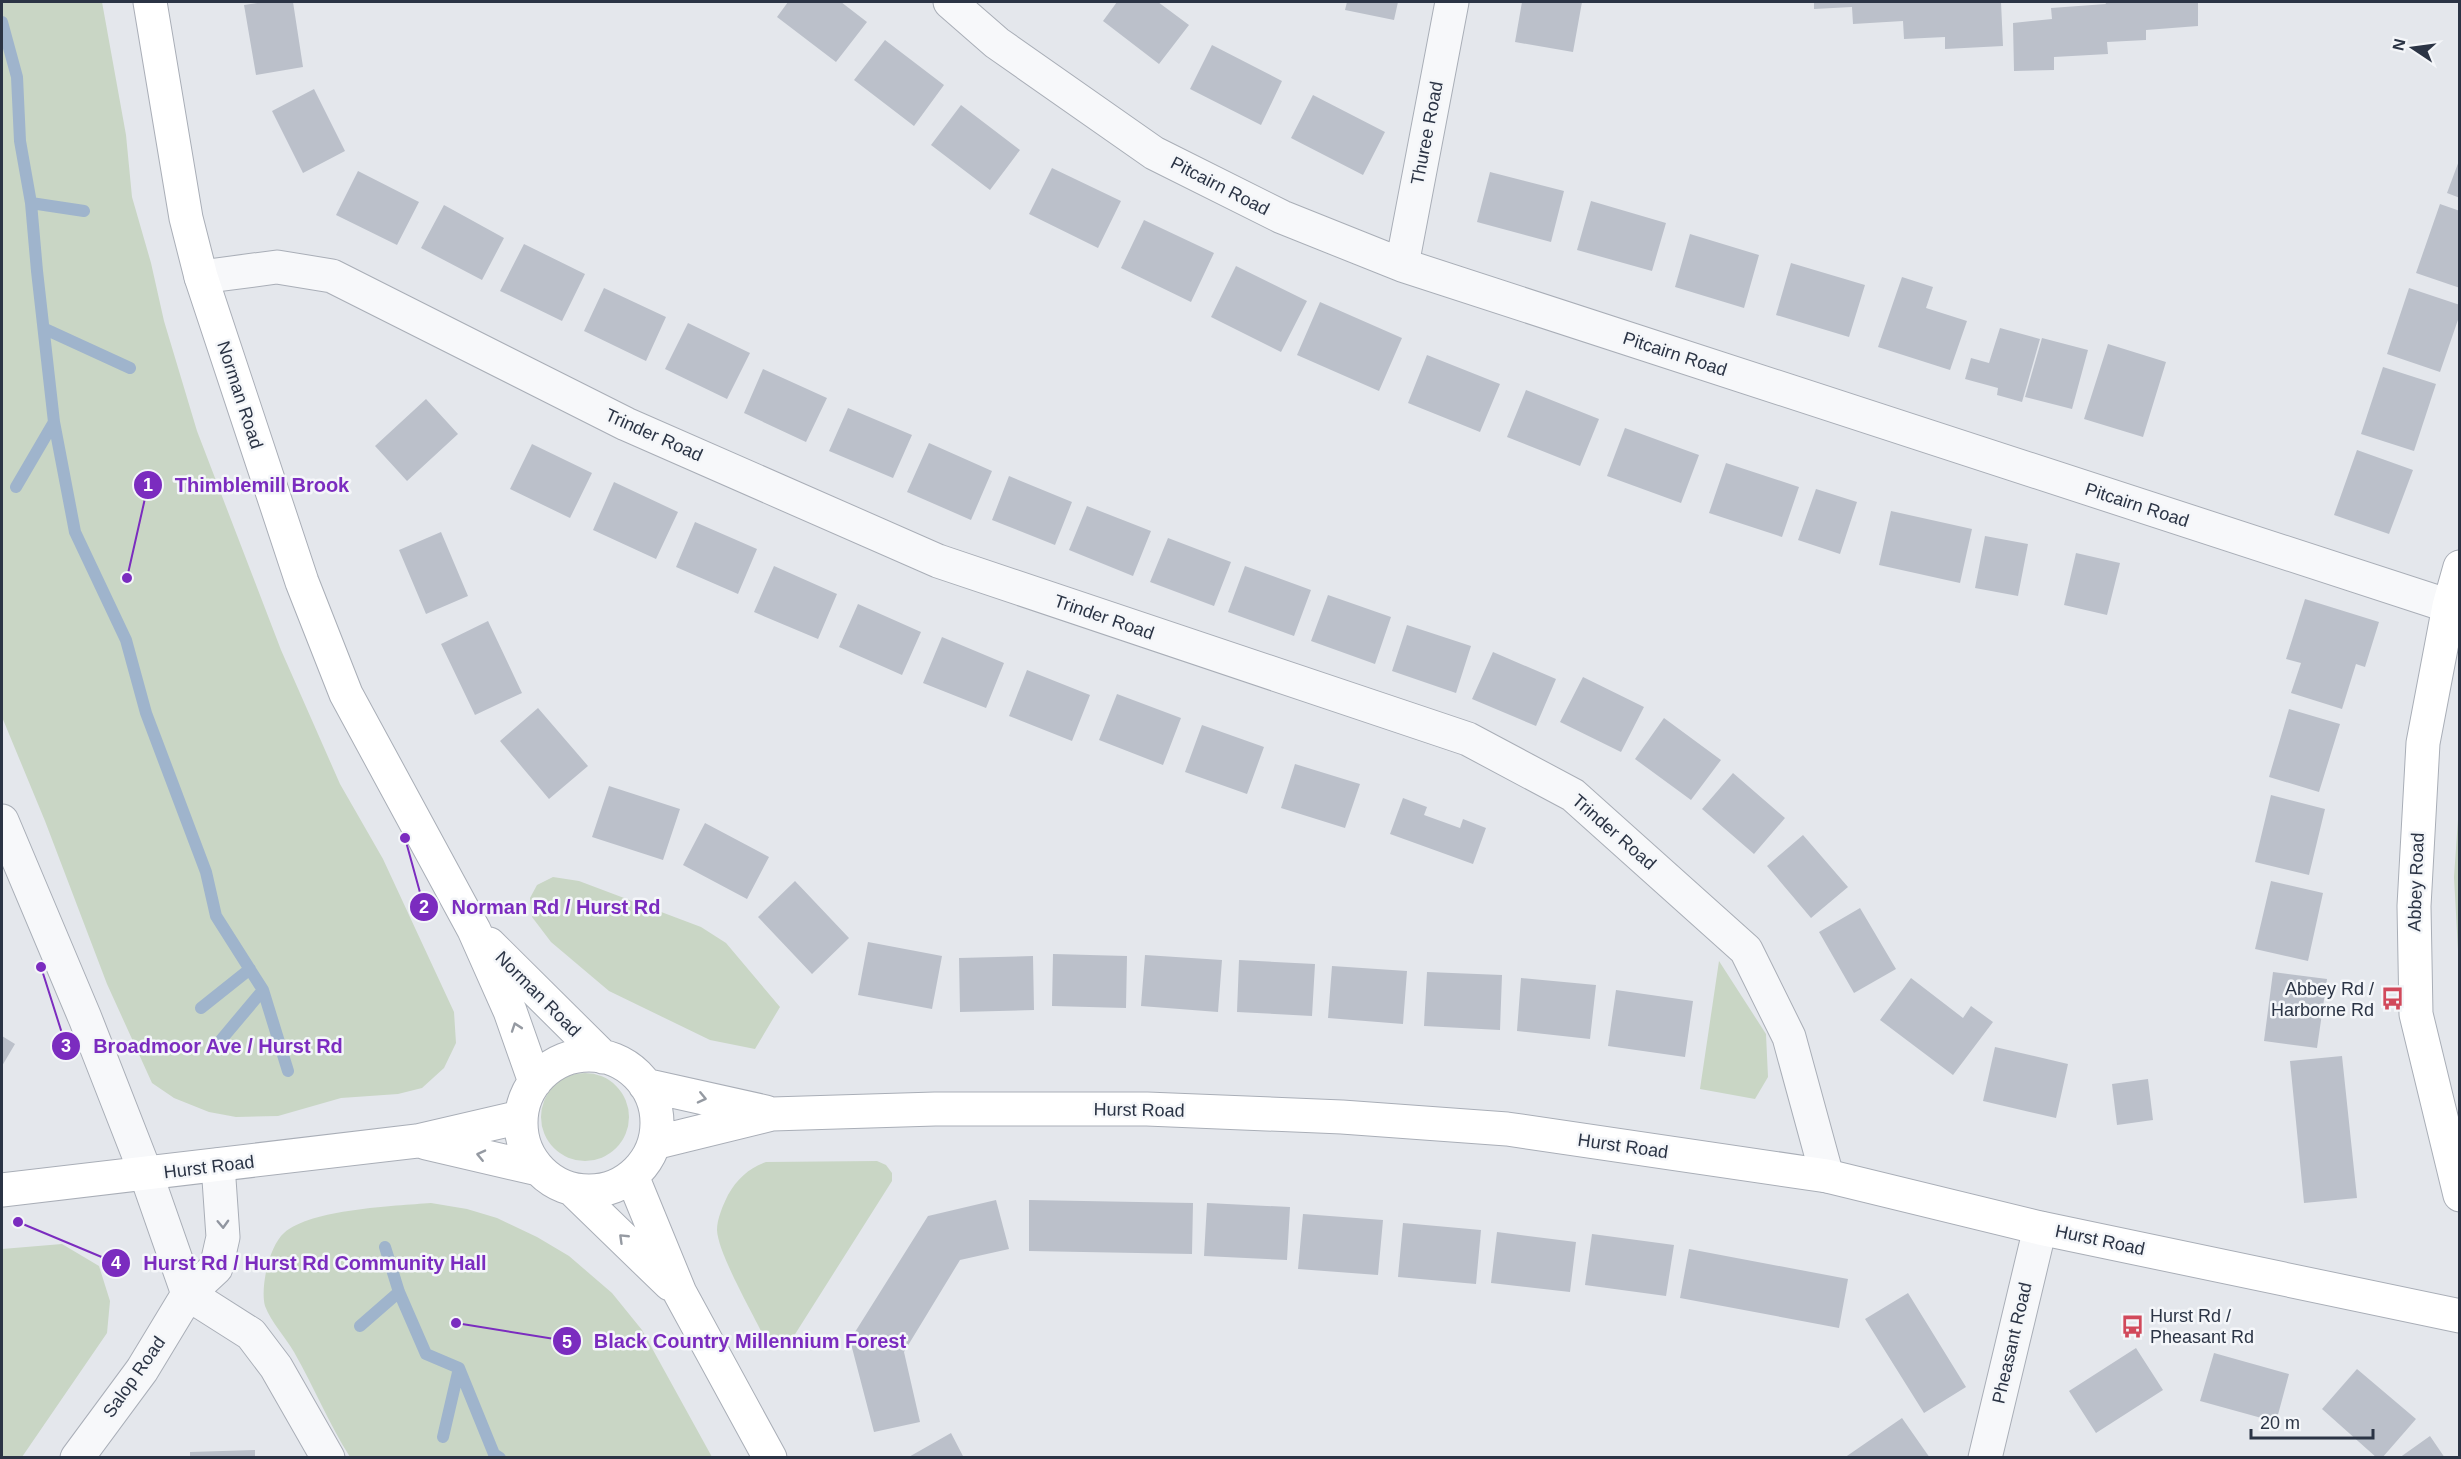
<svg xmlns="http://www.w3.org/2000/svg" width="2461" height="1459" font-family="Arial,sans-serif">
  <style>
    .green { fill: #c9d6c5 }
    .lines { fill: none; stroke-linecap: round; stroke-linejoin: round }
    .stream { stroke: #9fb4cc; stroke-width: 12 }
    .building { fill: #bbc0ca }
    .street-casing { stroke: #a9aeb7; stroke-width: 35 }
    .secondary-casing { stroke: #a9aeb7; stroke-width: 35 }
    .street { stroke: #f7f8fa; stroke-width: 33 }
    .secondary { stroke: #fff; stroke-width: 33 }
    .oneway { stroke: #959aa2 }
    .oneway2 { stroke: #9196a0 }
    .labels { text-anchor: middle; stroke-width: 5; stroke-linejoin: round; paint-order: stroke }
    .street-label { font-size: 18px; fill: #2b3445; stroke: #f4f6f9 }
    .poi-label { font-size: 18px; fill: #2b3445; stroke: #f4f6f9; text-anchor: end }
    .leader { fill: none; stroke: #7b2cbf; stroke-width: 2 }
    .callout-dot { fill: #7b2cbf; stroke: #f4f6f9; stroke-width: 2 }
    .mark-label { font-size: 18px; text-anchor: middle; font-weight: bold; fill: #fff }
    .callout-label { font-size: 20px; text-anchor: middle; font-weight: bold; fill: #7b2cbf; stroke: #f4f6f9; stroke-width: 5; stroke-linejoin: round; paint-order: stroke }
  </style>
  <rect width="100%" height="100%" fill="#e4e7ec"/>
  <path class="green" d="M 2,2 L 102,2 L 126,135 L 132,197 L 151,263 L 164,321 L 197,431 L 281,650 L 340,784 L 383,859 L 454,1012 L 456,1043 L 444,1068 L 422,1088 L 398,1094 L 341,1098 L 278,1116 L 236,1117 L 209,1112 L 174,1098 L 152,1083 L 107,984 L 45,821 L 2,717 Z
    M 2459,805 L 2460,805 L 2459,969 L 2454,877 Z
    M 553,877 L 579,881 L 701,927 L 726,943 L 780,1007 L 755,1049 L 710,1040 L 609,991 L 551,942 L 532,917 L 530,898 L 537,885 Z
    M 1719,961 L 1766,1034 L 1768,1077 L 1755,1099 L 1700,1089 Z
    M541 1117a44 44 0 1 1 88 0a44 44 0 1 1-88 0Z
    M 877,1161 L 886,1165 L 892,1173 L 892,1181 L 792,1339 C 779,1342 772,1342 762,1333 C 751,1310 718,1253 717,1230 C 717,1219 723,1205 728,1195 C 737,1179 749,1168 766,1162 Z
    M 431,1203 L 467,1209 L 497,1218 L 537,1237 L 569,1256 L 612,1293 L 642,1330 L 712,1457 L 350,1457 C 329,1424 314,1387 294,1352 C 286,1338 271,1322 265,1306 C 260,1288 269,1246 284,1233 C 311,1209 394,1206 431,1203 Z
    M 62,1244 L 99,1266 L 110,1301 L 107,1333 L 22,1457 L 2,1457 L 2,1249 Z"/>
  <g class="lines">
    <path class="stream" d="M 2,22 L 17,77 L 20,141 L 31,203 L 37,271 L 54,422 L 75,532 L 126,640 L 146,713 L 206,872 L 216,916 L 263,990 L 288,1071
      M 31,203 L 84,211
      M 45,329 L 130,368
      M 16,487 L 54,422
      M 201,1008 L 250,969
      M 221,1040 L 263,990
      M 385,1247 L 399,1292 L 426,1354 L 459,1368 L 494,1454 L 500,1458
      M 360,1326 L 399,1292
      M 443,1437 L 459,1368"/>
  </g>
  <path class="building" d="M 264,2 L 293,2 L 303,67 L 256,75 L 244,5 Z
    M 788,2 L 841,2 L 867,22 L 836,62 L 777,17 Z
    M 1117,2 L 1158,2 L 1189,25 L 1159,64 L 1103,21 Z
    M 1347,2 L 1398,2 L 1394,20 L 1345,10 Z
    M 1522,2 L 1582,2 L 1573,52 L 1515,42 Z
    M 1814,2 L 2001,2 L 2003,46 L 1945,49 L 1945,37 L 1904,39 L 1903,21 L 1853,24 L 1852,7 L 1814,9 Z
    M 2105,2 L 2198,2 L 2198,26 L 2146,30 L 2146,40 L 2107,42 L 2108,54 L 2054,57 L 2054,70 L 2014,71 L 2013,23 L 2052,19 L 2051,8 L 2106,4 Z
    M 885,40 L 944,85 L 914,126 L 854,80 Z
    M 1212,45 L 1282,81 L 1261,125 L 1190,89 Z
    M 314,89 L 345,151 L 303,173 L 272,111 Z
    M 1313,95 L 1385,132 L 1363,175 L 1291,138 Z
    M 961,105 L 1020,150 L 990,190 L 931,145 Z
    M 2460,158 L 2460,198 L 2447,193 Z
    M 1052,168 L 1121,201 L 1098,248 L 1029,214 Z
    M 358,171 L 419,202 L 397,245 L 336,215 Z
    M 1490,172 L 1564,191 L 1551,242 L 1477,222 Z
    M 1591,201 L 1666,223 L 1652,271 L 1577,250 Z
    M 2440,204 L 2460,211 L 2460,288 L 2416,273 Z
    M 444,205 L 504,238 L 482,280 L 421,248 Z
    M 1144,220 L 1214,253 L 1191,302 L 1121,268 Z
    M 1690,234 L 1759,255 L 1744,308 L 1675,287 Z
    M 524,244 L 585,274 L 562,321 L 500,291 Z
    M 1791,263 L 1865,285 L 1849,337 L 1776,315 Z
    M 1236,266 L 1307,301 L 1281,352 L 1211,317 Z
    M 1902,277 L 1933,287 L 1926,308 L 1967,321 L 1950,370 L 1878,347 Z
    M 604,288 L 666,317 L 646,361 L 584,331 Z
    M 2409,288 L 2460,305 L 2460,314 L 2440,372 L 2387,354 Z
    M 1320,302 L 1402,338 L 1379,391 L 1297,355 Z
    M 688,323 L 750,353 L 727,399 L 665,369 Z
    M 2000,328 L 2040,339 L 2022,402 L 1997,395 L 1998,388 L 1965,379 L 1971,358 L 1989,363 Z
    M 2042,338 L 2088,350 L 2072,409 L 2025,397 Z
    M 2108,344 L 2166,362 L 2143,437 L 2084,419 Z
    M 1427,355 L 1500,384 L 1480,432 L 1408,403 Z
    M 2383,367 L 2436,384 L 2414,451 L 2361,434 Z
    M 763,369 L 827,398 L 806,442 L 744,413 Z
    M 1526,390 L 1599,419 L 1580,466 L 1507,437 Z
    M 426,399 L 458,434 L 407,481 L 375,446 Z
    M 848,408 L 912,435 L 893,478 L 829,451 Z
    M 1625,428 L 1699,455 L 1681,503 L 1607,476 Z
    M 929,443 L 992,471 L 971,520 L 907,492 Z
    M 532,444 L 592,473 L 570,518 L 510,489 Z
    M 2357,450 L 2413,470 L 2389,534 L 2334,515 Z
    M 1726,463 L 1799,487 L 1782,537 L 1709,513 Z
    M 1009,476 L 1072,502 L 1055,545 L 992,520 Z
    M 614,482 L 678,512 L 656,559 L 593,530 Z
    M 1816,489 L 1857,502 L 1840,554 L 1798,540 Z
    M 1087,506 L 1151,531 L 1133,576 L 1069,550 Z
    M 1891,511 L 1972,529 L 1960,583 L 1879,565 Z
    M 695,522 L 757,549 L 738,594 L 676,567 Z
    M 441,532 L 468,596 L 426,614 L 399,550 Z
    M 1985,536 L 2028,544 L 2018,596 L 1975,588 Z
    M 1168,538 L 1231,562 L 1214,606 L 1150,582 Z
    M 2076,553 L 2120,563 L 2107,615 L 2064,605 Z
    M 774,566 L 837,594 L 818,639 L 754,612 Z
    M 1245,566 L 1311,590 L 1294,636 L 1228,612 Z
    M 1328,595 L 1391,617 L 1375,664 L 1311,641 Z
    M 2305,599 L 2379,622 L 2365,667 L 2356,664 L 2342,709 L 2291,693 L 2301,663 L 2286,659 Z
    M 858,604 L 921,632 L 902,675 L 839,647 Z
    M 488,621 L 522,693 L 475,715 L 441,644 Z
    M 1407,625 L 1471,646 L 1456,693 L 1392,671 Z
    M 942,637 L 1004,663 L 986,708 L 923,683 Z
    M 1493,652 L 1556,679 L 1536,726 L 1472,699 Z
    M 1027,670 L 1090,695 L 1072,741 L 1009,716 Z
    M 1583,677 L 1644,707 L 1621,752 L 1560,722 Z
    M 1117,694 L 1181,718 L 1163,765 L 1099,740 Z
    M 538,708 L 588,766 L 549,799 L 500,741 Z
    M 2289,709 L 2340,724 L 2319,792 L 2269,777 Z
    M 1664,718 L 1721,760 L 1691,800 L 1635,759 Z
    M 1202,725 L 1264,747 L 1247,794 L 1185,772 Z
    M 1295,764 L 1360,784 L 1345,828 L 1281,808 Z
    M 1733,773 L 1785,818 L 1754,854 L 1702,809 Z
    M 609,786 L 680,809 L 663,860 L 592,837 Z
    M 2271,795 L 2325,809 L 2309,875 L 2255,862 Z
    M 1403,798 L 1427,807 L 1424,815 L 1460,828 L 1463,819 L 1486,828 L 1473,864 L 1390,834 Z
    M 705,823 L 769,857 L 747,899 L 683,865 Z
    M 1803,835 L 1848,887 L 1811,918 L 1767,866 Z
    M 795,881 L 849,938 L 812,974 L 758,917 Z
    M 2271,881 L 2323,893 L 2308,961 L 2255,949 Z
    M 1860,908 L 1896,969 L 1854,993 L 1819,932 Z
    M 868,942 L 942,956 L 932,1009 L 858,995 Z
    M 1053,954 L 1127,956 L 1126,1008 L 1052,1006 Z
    M 1145,955 L 1222,960 L 1218,1012 L 1141,1006 Z
    M 1033,956 L 1034,1010 L 960,1012 L 959,958 Z
    M 1239,960 L 1315,964 L 1312,1016 L 1237,1012 Z
    M 1332,966 L 1407,971 L 1403,1024 L 1328,1018 Z
    M 1427,972 L 1502,975 L 1500,1030 L 1424,1026 Z
    M 2273,972 L 2327,979 L 2317,1048 L 2264,1041 Z
    M 1521,978 L 1596,985 L 1590,1039 L 1517,1031 Z
    M 1911,978 L 1963,1018 L 1971,1006 L 1993,1022 L 1953,1075 L 1880,1020 Z
    M 1616,990 L 1693,1001 L 1685,1057 L 1608,1046 Z
    M 2,1036 L 15,1044 L 2,1066 Z
    M 1995,1047 L 2068,1064 L 2056,1118 L 1983,1101 Z
    M 2342,1056 L 2357,1198 L 2304,1203 L 2290,1061 Z
    M 2148,1079 L 2153,1120 L 2117,1125 L 2112,1084 Z
    M 996,1200 L 1009,1249 L 960,1260 L 904,1352 L 920,1422 L 874,1432 L 850,1340 L 928,1216 Z
    M 1029,1200 L 1193,1203 L 1192,1254 L 1029,1251 Z
    M 1207,1203 L 1290,1207 L 1287,1260 L 1204,1256 Z
    M 1303,1214 L 1383,1220 L 1378,1275 L 1298,1269 Z
    M 1403,1223 L 1481,1230 L 1476,1284 L 1398,1277 Z
    M 1497,1232 L 1576,1242 L 1570,1292 L 1491,1283 Z
    M 1592,1234 L 1674,1245 L 1666,1296 L 1585,1285 Z
    M 1689,1249 L 1848,1279 L 1839,1328 L 1680,1298 Z
    M 1908,1293 L 1966,1387 L 1924,1413 L 1865,1319 Z
    M 2136,1348 L 2163,1390 L 2096,1433 L 2069,1391 Z
    M 2214,1353 L 2289,1374 L 2276,1422 L 2200,1401 Z
    M 2357,1369 L 2416,1419 L 2382,1458 L 2377,1458 L 2322,1409 Z
    M 1902,1418 L 1930,1458 L 1844,1458 Z
    M 951,1433 L 964,1458 L 907,1458 Z
    M 2430,1436 L 2445,1458 L 2399,1458 Z
    M 255,1450 L 255,1458 L 190,1458 L 190,1452 Z"/>
  <g class="lines">
    <defs>
      <path id="street" d="M 950,2 L 997,43 L 1154,153 L 1282,217 L 1402,265 L 2449,606
        M 1402,265 L 1452,2
        M 201,277 L 277,267 L 332,276 L 626,424 L 938,561 L 1468,739 L 1573,795 L 1746,950 L 1789,1037 L 1827,1176
        M 2,821 L 85,1018 L 146,1174 L 188,1294
        M 188,1294 L 251,1334 L 276,1367 L 328,1458
        M 77,1458 L 142,1370 L 188,1294 L 216,1268 L 223,1237 L 218,1165
        M 1985,1458 L 2040,1228"/>
      <path id="secondary" d="M 150,2 L 186,218 L 201,277 L 302,582 L 346,694 L 474,930 L 510,1011 L 535,1082
        M 2460,567 L 2449,606 L 2423,743 L 2414,906 L 2416,1014 L 2460,1195
        M 489,944 L 603,1057
        M521 1123a68 68 0 1 1 136 0a68 68 0 1 1-136 0Z
        M 645,1085 L 766,1112
        M 426,1143 L 538,1169
        M 654,1143 L 772,1114 L 935,1109 L 1147,1109 L 1342,1117 L 1507,1129 L 1827,1176 L 2040,1228 L 2460,1316
        M 632,1176 L 680,1293 L 770,1458
        M 2,1190 L 417,1141 L 521,1117
        M 573,1190 L 670,1284"/>
    </defs>
    <use href="#street" class="street-casing"/>
    <use href="#secondary" class="secondary-casing"/>
    <use href="#street" class="street"/>
    <use href="#secondary" class="secondary"/>
  </g>
  <defs><path id="oneway-chevron" d="M-2-3.5L2.5 0L-2 3.5" fill="none" stroke-width="1.6" stroke-linecap="round" stroke-linejoin="round" transform="scale(1.5)"/></defs>
  <g class="oneway">
    <use href="#oneway-chevron" transform="translate(516 1027) rotate(-109)"/>
    <use href="#oneway-chevron" transform="translate(702 1098) rotate(13)"/>
    <use href="#oneway-chevron" transform="translate(481 1155) rotate(-167)"/>
    <use href="#oneway-chevron" transform="translate(623 1238) rotate(-136)"/>
  </g>
  <use class="oneway2" href="#oneway-chevron" transform="translate(223 1224) rotate(88)"/>
  <defs>
    <symbol id="bus-bare" viewBox="-9 -9 18 18"><path d="M-5-6H5V4H4V6H2V4H-2V6H-4V4H-5ZM-3.5-4V0h7V-4ZM-3.5 1.2v1.5H-2V1.2ZM2 1.2v1.5H3.5V1.2Z" fill="#d1495b" stroke="#f4f6f9" stroke-width="2.5" paint-order="stroke"/></symbol>
  </defs>
  <g fill-rule="evenodd">
    <use href="#bus-bare" x="2376" y="982" width="33" height="33"/>
    <use href="#bus-bare" x="2116" y="1310" width="33" height="33"/>
  </g>
  <g class="labels">
    <g class="street-label">
      <text transform="translate(1427 133) rotate(-79)" y="6">Thuree Road</text>
      <text transform="translate(1220 186) rotate(27)" y="6">Pitcairn Road</text>
      <text transform="translate(1675 354) rotate(18)" y="6">Pitcairn Road</text>
      <text transform="translate(240 395) rotate(72)" y="6">Norman Road</text>
      <text transform="translate(654 435) rotate(24)" y="6">Trinder Road</text>
      <text transform="translate(2137 505) rotate(18)" y="6">Pitcairn Road</text>
      <text transform="translate(1104 617) rotate(19)" y="6">Trinder Road</text>
      <text transform="translate(1614 832) rotate(41)" y="6">Trinder Road</text>
      <text transform="translate(2416 882) rotate(-88)" y="6">Abbey Road</text>
      <text transform="translate(538 994) rotate(45)" y="6">Norman Road</text>
      <text transform="translate(1139 1110) rotate(1)" y="6">Hurst Road</text>
      <text transform="translate(1623 1146) rotate(8)" y="6">Hurst Road</text>
      <text transform="translate(209 1167) rotate(-7)" y="6">Hurst Road</text>
      <text transform="translate(2100 1240) rotate(12)" y="6">Hurst Road</text>
      <text transform="translate(2012 1343) rotate(-77)" y="6">Pheasant Road</text>
      <text transform="translate(134 1377) rotate(-55)" y="6">Salop Road</text>
    </g>
    <g class="poi-label">
      <text x="2374" y="995">Abbey Rd /<tspan x="2374" dy="21">Harborne Rd</tspan></text>
      <text x="2150" y="1322" text-anchor="start">Hurst Rd /<tspan x="2150" dy="21">Pheasant Rd</tspan></text>
    </g>
  </g>
  <path class="leader" d="M127 578L148 485M405 838L424 907M41 967L66 1046M18 1222L116 1263M456 1323L567 1341"/>
  <g class="callout-dot">
    <circle cx="127" cy="578" r="6"/>
    <circle cx="405" cy="838" r="6"/>
    <circle cx="41" cy="967" r="6"/>
    <circle cx="18" cy="1222" r="6"/>
    <circle cx="456" cy="1323" r="6"/>
    <circle cx="148" cy="485" r="15"/>
    <circle cx="424" cy="907" r="15"/>
    <circle cx="66" cy="1046" r="15"/>
    <circle cx="116" cy="1263" r="15"/>
    <circle cx="567" cy="1341" r="15"/>
  </g>
  <g class="mark-label">
    <text x="148" y="491">1</text>
    <text x="424" y="913">2</text>
    <text x="66" y="1052">3</text>
    <text x="116" y="1269">4</text>
    <text x="567" y="1348">5</text>
  </g>
  <g class="callout-label">
    <text x="262" y="492">Thimblemill Brook</text>
    <text x="556" y="914">Norman Rd / Hurst Rd</text>
    <text x="218" y="1053">Broadmoor Ave / Hurst Rd</text>
    <text x="315" y="1270">Hurst Rd / Hurst Rd Community Hall</text>
    <text x="750" y="1348">Black Country Millennium Forest</text>
  </g>
  <rect width="2461" height="1459" fill="none" stroke="#2b3445" stroke-width="6"/>
  <g transform="translate(2413 48) rotate(283)" stroke="#f4f6f9" stroke-width="4.5" paint-order="stroke">
  <path d="M0-4.5L10 22L0 15L-10 22Z" fill="#2b3445"/>
  <text y="-9" font-size="16" font-weight="bold" text-anchor="middle" fill="#2b3445">N</text>
  </g>
  <path d="M2251 1429v9h122v-9" fill="none" stroke="#2b3445" stroke-width="3"/>
  <text x="2260" y="1429" font-size="18" fill="#2b3445" stroke="#f4f6f9" stroke-width="4.5" paint-order="stroke">20 m</text>
</svg>
